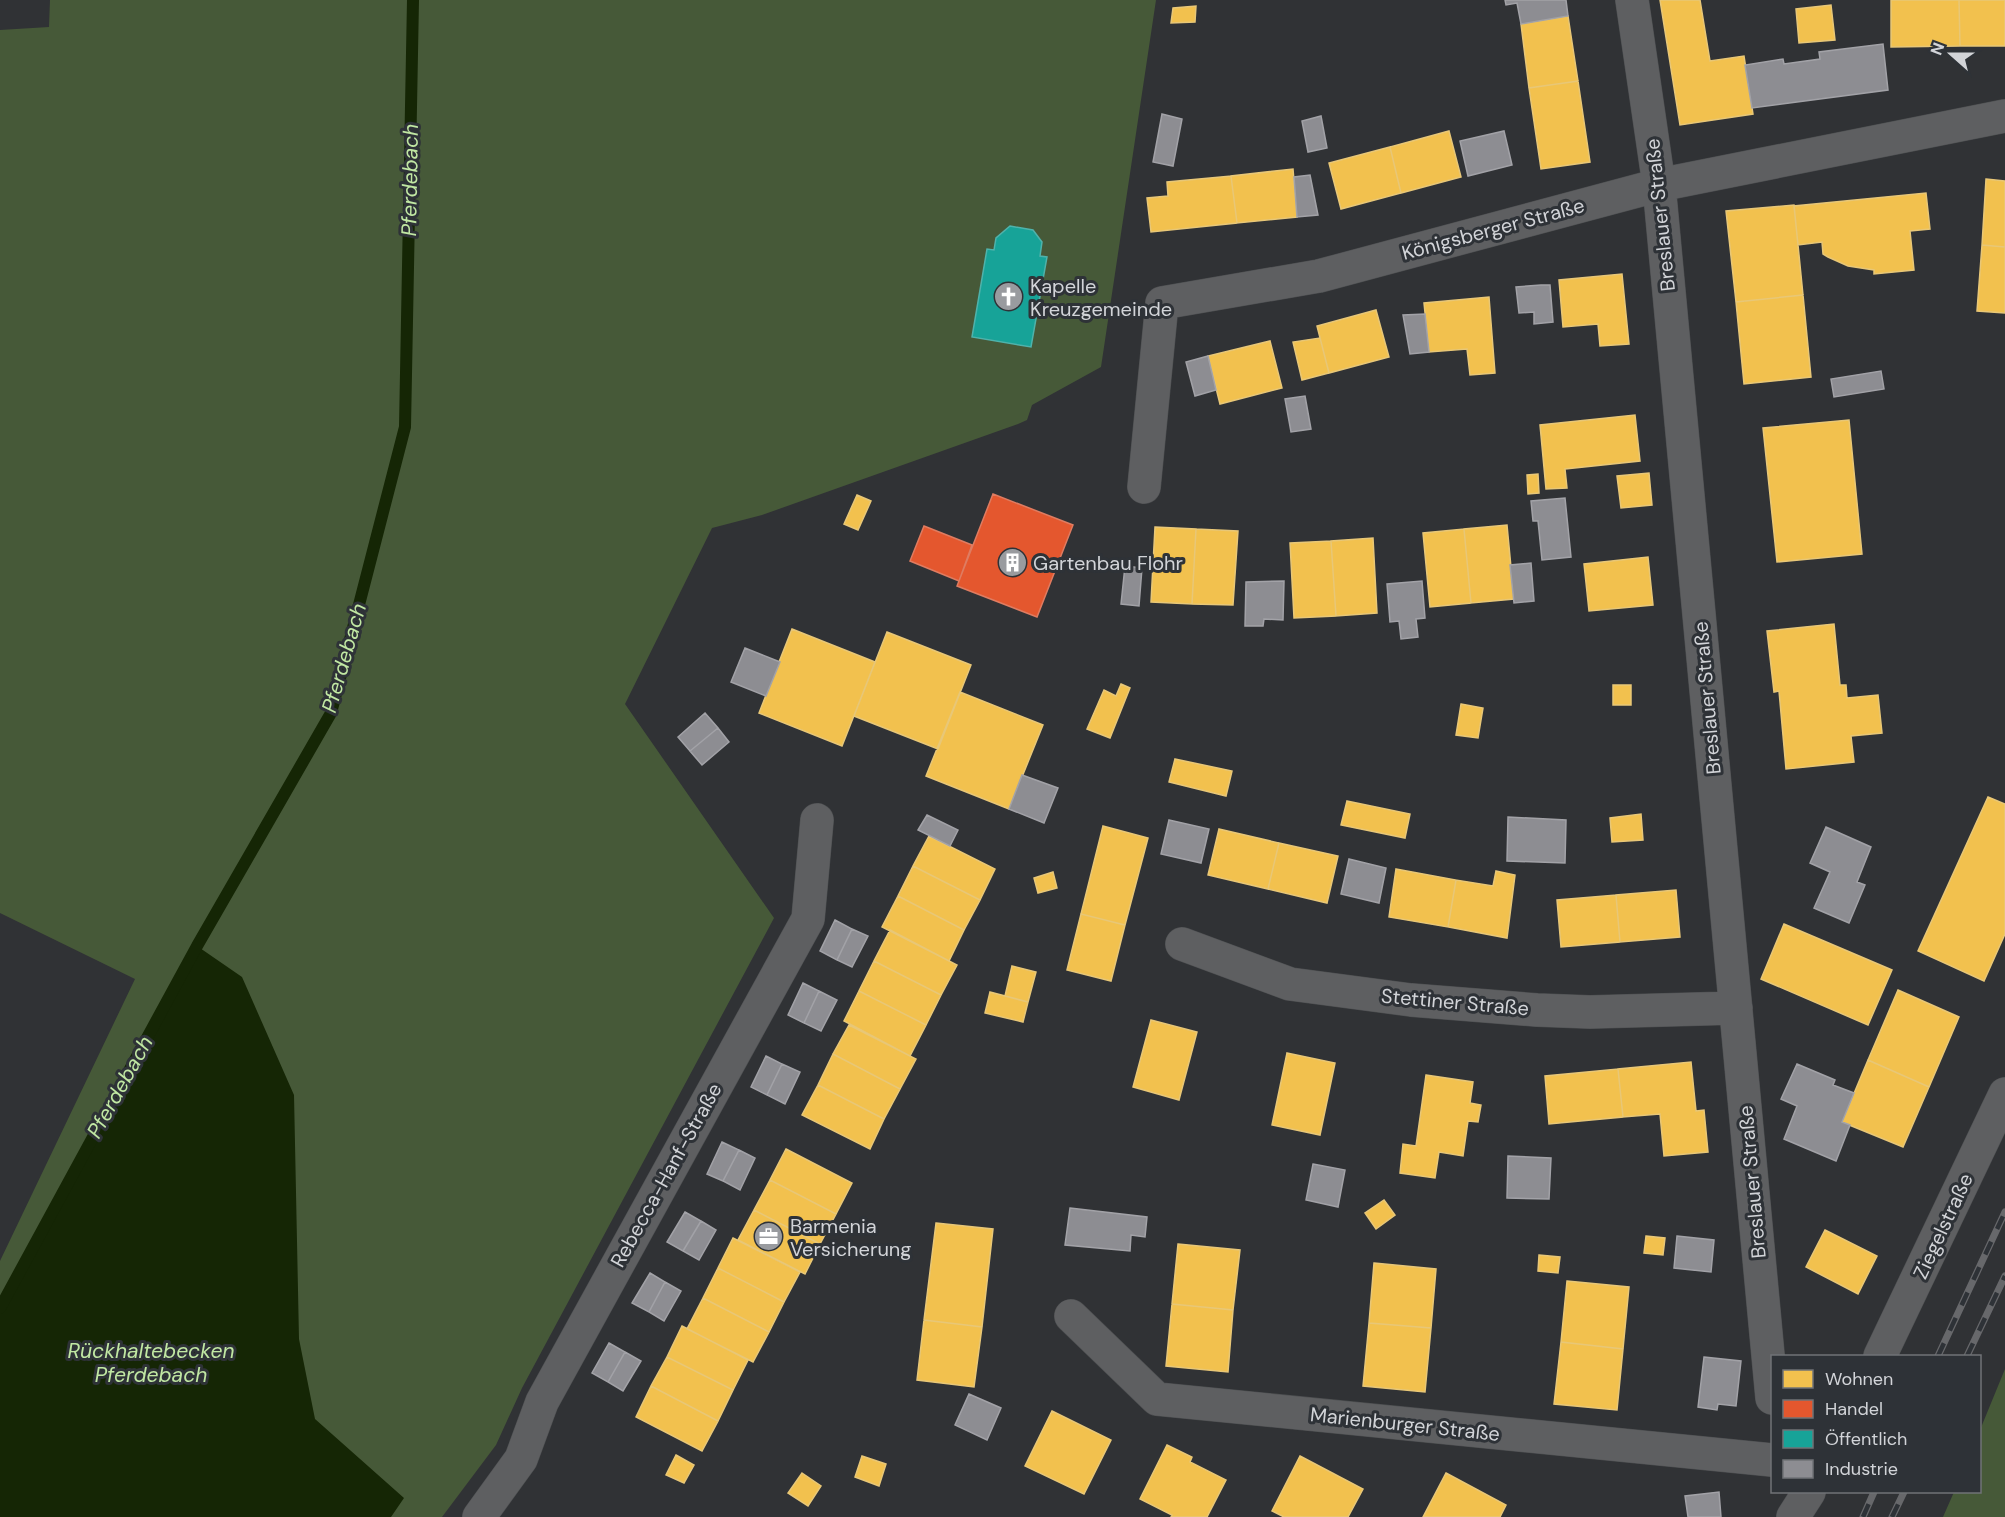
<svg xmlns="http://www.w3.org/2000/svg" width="2005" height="1517" font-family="'DM Sans',sans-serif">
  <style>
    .green { fill: #465938 }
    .water { fill: #152605 }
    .homes { fill: #f2c14e; stroke: #e8c777; stroke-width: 1.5 }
    .shops { fill: #e4572e; stroke: #df7c61; stroke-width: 1.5 }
    .public { fill: #17a398; stroke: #4fb2ab; stroke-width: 1.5 }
    .industry { fill: #8d8d92; stroke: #a2a2a7; stroke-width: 1.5 }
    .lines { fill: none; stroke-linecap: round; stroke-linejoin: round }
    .stream { stroke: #152605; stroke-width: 12 }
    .minor-casing { stroke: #4d4f51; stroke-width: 34 }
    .minor { stroke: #5e5f61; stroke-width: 33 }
    .rail-casing { stroke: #67686b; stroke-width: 7 }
    .rail { stroke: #2e3237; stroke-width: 4.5; stroke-dasharray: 14; stroke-linecap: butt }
    .labels { text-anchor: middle; stroke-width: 6; stroke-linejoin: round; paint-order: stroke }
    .street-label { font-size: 20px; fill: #d2d4d8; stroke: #2e3237 }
    .poi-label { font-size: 20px; fill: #d2d4d8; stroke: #2e3237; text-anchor: start }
    .water-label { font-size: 21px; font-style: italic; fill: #c1e8a3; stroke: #2e3237 }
  </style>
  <rect width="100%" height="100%" fill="#303235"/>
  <path class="green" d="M 50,0 L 1156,0 L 1101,367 L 1032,405 L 1027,420 L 1018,424 L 762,515 L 712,528 L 625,704 L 774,918 L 522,1388 L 496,1445 L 442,1517 L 0,1517 L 0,1261 L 135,979 L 0,913 L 0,30 L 49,27 Z
    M 2005,1369 L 2005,1517 L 1943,1517 L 1954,1492 L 1980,1492 L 1980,1430 Z"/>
  <path class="water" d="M 197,946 L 242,977 L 294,1095 L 299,1339 L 315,1419 L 404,1498 L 391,1517 L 0,1517 L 0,1308 Z"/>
  <path class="homes" d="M 1660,0 L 1700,0 L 1710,61 L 1744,56 L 1753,114 L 1680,125 Z
    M 1891,0 L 1959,0 L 1960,46 L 1891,47 Z
    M 1959,0 L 2005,0 L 2005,46 L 1960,46 Z
    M 1831,5 L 1835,40 L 1799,43 L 1796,9 Z
    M 1196,6 L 1195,22 L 1171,23 L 1173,8 Z
    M 1568,16 L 1578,81 L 1529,88 L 1521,24 Z
    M 1578,81 L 1590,162 L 1541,169 L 1529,88 Z
    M 1449,131 L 1461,177 L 1401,193 L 1390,147 Z
    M 1390,147 L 1401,193 L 1341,209 L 1329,163 Z
    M 1293,169 L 1297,217 L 1237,223 L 1231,176 Z
    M 1231,176 L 1237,223 L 1151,232 L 1147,198 L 1168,196 L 1167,182 Z
    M 1986,179 L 2005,181 L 2005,247 L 1982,245 Z
    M 1926,193 L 1930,229 L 1910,231 L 1914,270 L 1874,274 L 1874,270 L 1848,266 L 1828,257 L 1823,254 L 1822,242 L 1798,245 L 1794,206 Z
    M 1794,205 L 1803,295 L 1736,302 L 1726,211 Z
    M 1982,245 L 2005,247 L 2005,313 L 1977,311 Z
    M 1622,274 L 1629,344 L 1600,346 L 1598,324 L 1563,327 L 1559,280 Z
    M 1803,295 L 1811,377 L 1744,384 L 1736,302 Z
    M 1489,297 L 1495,373 L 1470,375 L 1467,349 L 1429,352 L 1424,303 Z
    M 1376,310 L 1389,357 L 1329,373 L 1317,326 Z
    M 1320,338 L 1329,373 L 1302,380 L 1293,342 Z
    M 1270,341 L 1282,388 L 1220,404 L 1208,356 Z
    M 1635,415 L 1640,461 L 1565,469 L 1567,488 L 1546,489 L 1540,425 Z
    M 1849,420 L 1862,554 L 1777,562 L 1763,428 Z
    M 1649,473 L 1652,505 L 1621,508 L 1617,476 Z
    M 1538,474 L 1539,493 L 1528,494 L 1527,475 Z
    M 857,495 L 871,501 L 858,530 L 844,524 Z
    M 1507,525 L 1514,599 L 1471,603 L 1464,529 Z
    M 1155,527 L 1196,529 L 1192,604 L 1151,602 Z
    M 1196,529 L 1238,531 L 1233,605 L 1192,604 Z
    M 1464,529 L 1471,603 L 1430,607 L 1423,533 Z
    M 1373,538 L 1377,613 L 1336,616 L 1331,541 Z
    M 1331,541 L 1336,616 L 1294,618 L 1290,543 Z
    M 1648,557 L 1653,605 L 1589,611 L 1584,564 Z
    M 1834,624 L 1840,685 L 1846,685 L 1847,698 L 1878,695 L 1882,733 L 1851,736 L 1854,762 L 1786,769 L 1779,691 L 1774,692 L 1767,631 Z
    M 792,629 L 875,662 L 842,746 L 759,713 Z
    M 887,632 L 971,665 L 938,749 L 854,716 Z
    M 1121,684 L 1130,688 L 1110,738 L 1087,729 L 1104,690 L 1116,696 Z
    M 1613,685 L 1631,685 L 1631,705 L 1613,705 Z
    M 960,692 L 1043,725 L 1009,809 L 926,776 Z
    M 1461,704 L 1483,708 L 1478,738 L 1456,735 Z
    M 1175,759 L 1232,771 L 1226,796 L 1169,782 Z
    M 1988,797 L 2005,804 L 2005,934 L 1984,981 L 1918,951 Z
    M 1347,801 L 1410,814 L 1405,838 L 1341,825 Z
    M 1641,814 L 1643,840 L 1612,842 L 1610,818 Z
    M 1103,826 L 1148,838 L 1125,925 L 1081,914 Z
    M 1219,829 L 1279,843 L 1268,889 L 1208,875 Z
    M 929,836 L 995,869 L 980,900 L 913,866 Z
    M 1279,843 L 1338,856 L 1327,903 L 1268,889 Z
    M 913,866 L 980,900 L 964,930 L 898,896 Z
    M 1396,869 L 1456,880 L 1448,927 L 1389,917 Z
    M 1496,871 L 1515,875 L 1507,938 L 1448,927 L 1456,880 L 1493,886 Z
    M 1053,872 L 1057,888 L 1038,893 L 1034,878 Z
    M 1676,890 L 1680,937 L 1620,942 L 1616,895 Z
    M 1616,895 L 1620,942 L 1561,947 L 1557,900 Z
    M 898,896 L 964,930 L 949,961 L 882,927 Z
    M 1081,914 L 1125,925 L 1111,981 L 1067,970 Z
    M 1784,924 L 1892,970 L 1868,1025 L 1761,979 Z
    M 890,930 L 957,965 L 941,995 L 874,961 Z
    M 874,961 L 941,995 L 926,1025 L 859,991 Z
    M 1012,966 L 1036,972 L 1028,1002 L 1005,996 Z
    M 1898,990 L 1959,1017 L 1929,1087 L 1868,1060 Z
    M 859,991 L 926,1025 L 910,1056 L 844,1021 Z
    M 990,992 L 1028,1002 L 1023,1022 L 985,1013 Z
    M 1151,1020 L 1197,1032 L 1179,1100 L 1133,1087 Z
    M 849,1025 L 916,1059 L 900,1089 L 833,1054 Z
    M 1287,1053 L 1335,1063 L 1320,1135 L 1272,1125 Z
    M 833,1054 L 900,1089 L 884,1119 L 818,1085 Z
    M 1868,1060 L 1929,1087 L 1903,1147 L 1842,1122 Z
    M 1691,1062 L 1696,1111 L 1704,1110 L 1708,1152 L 1664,1156 L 1660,1114 L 1623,1117 L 1618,1069 Z
    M 1618,1069 L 1623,1117 L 1549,1124 L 1545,1076 Z
    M 1426,1075 L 1473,1082 L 1470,1103 L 1481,1105 L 1478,1122 L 1468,1121 L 1463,1156 L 1439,1152 L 1435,1178 L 1400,1173 L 1403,1144 L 1416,1146 Z
    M 818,1085 L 884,1119 L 870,1149 L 802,1115 Z
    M 786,1149 L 852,1183 L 836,1214 L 770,1180 Z
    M 770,1180 L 836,1214 L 820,1244 L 754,1210 Z
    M 1384,1200 L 1395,1215 L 1376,1229 L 1365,1213 Z
    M 754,1210 L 820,1244 L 805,1274 L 738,1240 Z
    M 936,1223 L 993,1229 L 982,1327 L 924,1320 Z
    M 1825,1230 L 1877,1256 L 1858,1294 L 1806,1267 Z
    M 1646,1236 L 1665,1238 L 1663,1255 L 1644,1253 Z
    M 733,1238 L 800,1272 L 784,1302 L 718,1268 Z
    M 1178,1244 L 1240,1250 L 1233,1310 L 1172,1304 Z
    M 1539,1255 L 1560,1257 L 1558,1273 L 1538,1271 Z
    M 1374,1263 L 1436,1269 L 1431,1328 L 1369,1323 Z
    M 718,1268 L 784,1302 L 769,1332 L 703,1298 Z
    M 1567,1281 L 1629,1287 L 1623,1349 L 1561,1342 Z
    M 703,1298 L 769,1332 L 753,1362 L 687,1329 Z
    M 1172,1304 L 1233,1310 L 1228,1372 L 1166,1366 Z
    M 924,1320 L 982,1327 L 974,1387 L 917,1380 Z
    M 1369,1323 L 1431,1328 L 1425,1392 L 1363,1386 Z
    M 682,1326 L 748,1360 L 733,1390 L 667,1357 Z
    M 1561,1342 L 1623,1349 L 1617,1410 L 1554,1404 Z
    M 667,1357 L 733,1390 L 718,1421 L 651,1386 Z
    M 651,1386 L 718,1421 L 702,1451 L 636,1417 Z
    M 1052,1411 L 1111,1440 L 1084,1494 L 1025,1466 Z
    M 1167,1445 L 1192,1457 L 1190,1462 L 1226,1480 L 1207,1517 L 1171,1517 L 1172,1515 L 1140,1499 Z
    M 676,1455 L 694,1465 L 684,1483 L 666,1475 Z
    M 862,1456 L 886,1464 L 879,1486 L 855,1477 Z
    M 1300,1456 L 1363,1489 L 1348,1517 L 1284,1517 L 1272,1511 Z
    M 802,1473 L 821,1486 L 808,1506 L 788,1493 Z
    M 1446,1473 L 1506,1505 L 1500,1517 L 1423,1517 Z"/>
  <path class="shops" d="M 993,494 L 1073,525 L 1037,617 L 957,586 Z
    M 924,526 L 972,545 L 959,581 L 910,561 Z"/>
  <path class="public" d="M 1010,226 L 1033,230 L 1042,242 L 1040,256 L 1047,257 L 1031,347 L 972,337 L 987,249 L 994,250 L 996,238 Z"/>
  <path class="industry" d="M 1505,0 L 1566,0 L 1568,16 L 1521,24 L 1517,3 L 1506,5 Z
    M 1883,44 L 1888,90 L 1752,108 L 1745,65 L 1783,59 L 1784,64 L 1820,59 L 1819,52 Z
    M 1162,114 L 1182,119 L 1173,166 L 1153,162 Z
    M 1321,116 L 1327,148 L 1308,152 L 1302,121 Z
    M 1504,131 L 1512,165 L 1468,176 L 1460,141 Z
    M 1310,175 L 1318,215 L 1297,217 L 1294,177 Z
    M 1541,285 L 1550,285 L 1553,322 L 1534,324 L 1534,312 L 1519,313 L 1516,287 Z
    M 1425,314 L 1429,352 L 1410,354 L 1403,315 Z
    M 1208,356 L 1216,390 L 1195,396 L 1186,362 Z
    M 1881,371 L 1884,389 L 1834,397 L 1831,379 Z
    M 1305,396 L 1311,429 L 1291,432 L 1285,399 Z
    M 1565,498 L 1571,557 L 1542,560 L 1538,521 L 1533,521 L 1531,501 Z
    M 1531,563 L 1534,601 L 1514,603 L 1510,565 Z
    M 1125,566 L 1142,568 L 1139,606 L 1121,604 Z
    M 1284,581 L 1283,620 L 1264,619 L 1263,626 L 1245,626 L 1246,582 Z
    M 1422,581 L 1425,618 L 1416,619 L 1418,637 L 1401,639 L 1399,621 L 1390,622 L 1387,584 Z
    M 745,648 L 780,662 L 766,696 L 731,682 Z
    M 705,713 L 718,728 L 690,751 L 678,737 Z
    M 718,728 L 729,742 L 702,765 L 690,751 Z
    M 1022,775 L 1058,788 L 1044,823 L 1009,809 Z
    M 927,815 L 958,830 L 950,846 L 918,830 Z
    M 1508,817 L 1566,820 L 1565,863 L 1507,861 Z
    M 1169,820 L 1209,829 L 1201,863 L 1161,854 Z
    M 1826,827 L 1871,847 L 1857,882 L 1865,885 L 1849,923 L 1814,908 L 1830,872 L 1810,863 Z
    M 1349,859 L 1386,868 L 1379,903 L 1341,894 Z
    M 835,920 L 852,929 L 837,960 L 820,951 Z
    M 852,929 L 868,936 L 852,967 L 837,960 Z
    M 803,983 L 819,991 L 804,1023 L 788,1015 Z
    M 819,991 L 837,1000 L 821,1031 L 804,1023 Z
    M 766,1056 L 782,1064 L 767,1095 L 751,1087 Z
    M 782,1064 L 800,1072 L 785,1104 L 767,1095 Z
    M 1797,1064 L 1835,1080 L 1833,1085 L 1854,1093 L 1842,1122 L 1850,1125 L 1836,1161 L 1784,1139 L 1797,1106 L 1781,1099 Z
    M 722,1142 L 739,1150 L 723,1181 L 707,1174 Z
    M 739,1150 L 755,1158 L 740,1190 L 723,1181 Z
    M 1508,1156 L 1551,1158 L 1549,1199 L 1507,1198 Z
    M 1313,1164 L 1345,1170 L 1338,1207 L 1306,1200 Z
    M 1070,1208 L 1147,1217 L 1145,1237 L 1131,1235 L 1130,1251 L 1065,1245 Z
    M 685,1212 L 701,1221 L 683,1251 L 667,1242 Z
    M 701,1221 L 716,1230 L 699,1260 L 683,1251 Z
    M 1677,1236 L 1714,1240 L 1711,1272 L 1674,1268 Z
    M 650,1273 L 665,1282 L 649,1312 L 632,1303 Z
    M 665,1282 L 681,1291 L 664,1321 L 649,1312 Z
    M 609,1343 L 625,1352 L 608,1382 L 592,1373 Z
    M 625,1352 L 641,1361 L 623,1391 L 608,1382 Z
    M 1704,1357 L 1741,1361 L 1736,1406 L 1718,1404 L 1717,1410 L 1698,1407 Z
    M 969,1394 L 1001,1408 L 987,1440 L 955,1425 Z
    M 1719,1492 L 1721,1517 L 1688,1517 L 1685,1496 Z"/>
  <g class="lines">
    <path class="stream" d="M 0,1308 L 197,946 L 331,713 L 405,427 L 413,0"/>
    <defs>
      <path id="minor" d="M 1632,0 L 1659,185 L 1772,1398
        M 1144,487 L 1162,303 L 1319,276 L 1659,185 L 2005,116
        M 1182,944 L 1290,984 L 1411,1000 L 1537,1010 L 1590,1012 L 1736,1008
        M 1071,1316 L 1157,1399 L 1772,1460
        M 1880,1356 L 2005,1094
        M 479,1517 L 521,1459 L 542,1402 L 808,919 L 817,820
        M 1793,1517 L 1809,1492"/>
    </defs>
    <use href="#minor" class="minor-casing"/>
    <use href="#minor" class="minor"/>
    <defs>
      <path id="rail" d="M 1938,1356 L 2005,1212
        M 1967,1356 L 2005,1276
        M 1863,1517 L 1874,1492
        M 1892,1517 L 1904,1492"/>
    </defs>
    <use href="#rail" class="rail-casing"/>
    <use href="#rail" class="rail"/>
  </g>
  <defs>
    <symbol id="church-disc" viewBox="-11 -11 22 22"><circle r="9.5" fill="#999b9f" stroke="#2e3237"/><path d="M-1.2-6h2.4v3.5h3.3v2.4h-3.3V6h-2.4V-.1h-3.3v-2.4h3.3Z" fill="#fff"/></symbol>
    <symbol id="building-disc" viewBox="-11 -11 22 22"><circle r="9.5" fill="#999b9f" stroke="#2e3237"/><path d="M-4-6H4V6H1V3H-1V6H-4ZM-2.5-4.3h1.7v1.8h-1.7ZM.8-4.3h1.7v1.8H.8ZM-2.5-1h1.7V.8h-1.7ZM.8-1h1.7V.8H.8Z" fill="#fff"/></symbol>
    <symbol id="office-disc" viewBox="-11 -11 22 22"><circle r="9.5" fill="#999b9f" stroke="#2e3237"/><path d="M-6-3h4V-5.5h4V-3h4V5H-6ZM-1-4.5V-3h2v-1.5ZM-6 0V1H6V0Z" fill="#fff"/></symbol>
  </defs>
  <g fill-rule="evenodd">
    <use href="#church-disc" x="992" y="280" width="33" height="33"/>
    <use href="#building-disc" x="996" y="546" width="33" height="33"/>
    <use href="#office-disc" x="752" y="1220" width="33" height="33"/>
  </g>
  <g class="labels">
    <g class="street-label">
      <text transform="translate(1660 215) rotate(-96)" y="7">Breslauer Straße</text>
      <text transform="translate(1493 229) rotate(-15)" y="7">Königsberger Straße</text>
      <text transform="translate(1707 698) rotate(-95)" y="7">Breslauer Straße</text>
      <text transform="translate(1455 1002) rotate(5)" y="7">Stettiner Straße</text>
      <text transform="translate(666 1175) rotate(-61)" y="7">Rebecca-Hanf-Straße</text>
      <text transform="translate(1752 1182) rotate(-95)" y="7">Breslauer Straße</text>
      <text transform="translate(1943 1226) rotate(-65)" y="7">Ziegelstraße</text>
      <text transform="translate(1405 1424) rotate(6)" y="7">Marienburger Straße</text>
    </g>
    <g class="poi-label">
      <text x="1030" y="293">Kapelle<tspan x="1030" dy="23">Kreuzgemeinde</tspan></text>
      <text x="1033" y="570">Gartenbau Flohr</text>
      <text x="790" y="1233">Barmenia<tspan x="790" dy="23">Versicherung</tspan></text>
    </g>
    <g class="water-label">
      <text transform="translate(410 180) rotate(-89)" y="7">Pferdebach</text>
      <text transform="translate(344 658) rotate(-74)" y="7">Pferdebach</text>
      <text transform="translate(120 1087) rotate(-61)" y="7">Pferdebach</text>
      <text x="151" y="1358">Rückhaltebecken<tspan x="151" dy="24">Pferdebach</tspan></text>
    </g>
  </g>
  <rect x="1771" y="1355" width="210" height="138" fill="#2e3237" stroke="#707377" stroke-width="1.5"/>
  <rect x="1783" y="1370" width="30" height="18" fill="#f2c14e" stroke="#707377" stroke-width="1.5"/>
  <text x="1825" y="1385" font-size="18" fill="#d2d4d8">Wohnen</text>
  <rect x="1783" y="1400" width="30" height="18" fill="#e4572e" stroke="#707377" stroke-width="1.5"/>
  <text x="1825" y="1415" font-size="18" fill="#d2d4d8">Handel</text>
  <rect x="1783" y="1430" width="30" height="18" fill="#17a398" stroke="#707377" stroke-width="1.5"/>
  <text x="1825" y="1445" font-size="18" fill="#d2d4d8">Öffentlich</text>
  <rect x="1783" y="1460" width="30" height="18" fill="#8d8d92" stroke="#707377" stroke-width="1.5"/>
  <text x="1825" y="1475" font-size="18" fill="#d2d4d8">Industrie</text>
  <g transform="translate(1951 54) rotate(291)" stroke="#2e3237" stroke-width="4.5" paint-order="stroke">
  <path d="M0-4.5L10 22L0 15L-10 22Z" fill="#d2d4d8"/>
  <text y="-9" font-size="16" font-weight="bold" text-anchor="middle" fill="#d2d4d8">N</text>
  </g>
</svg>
